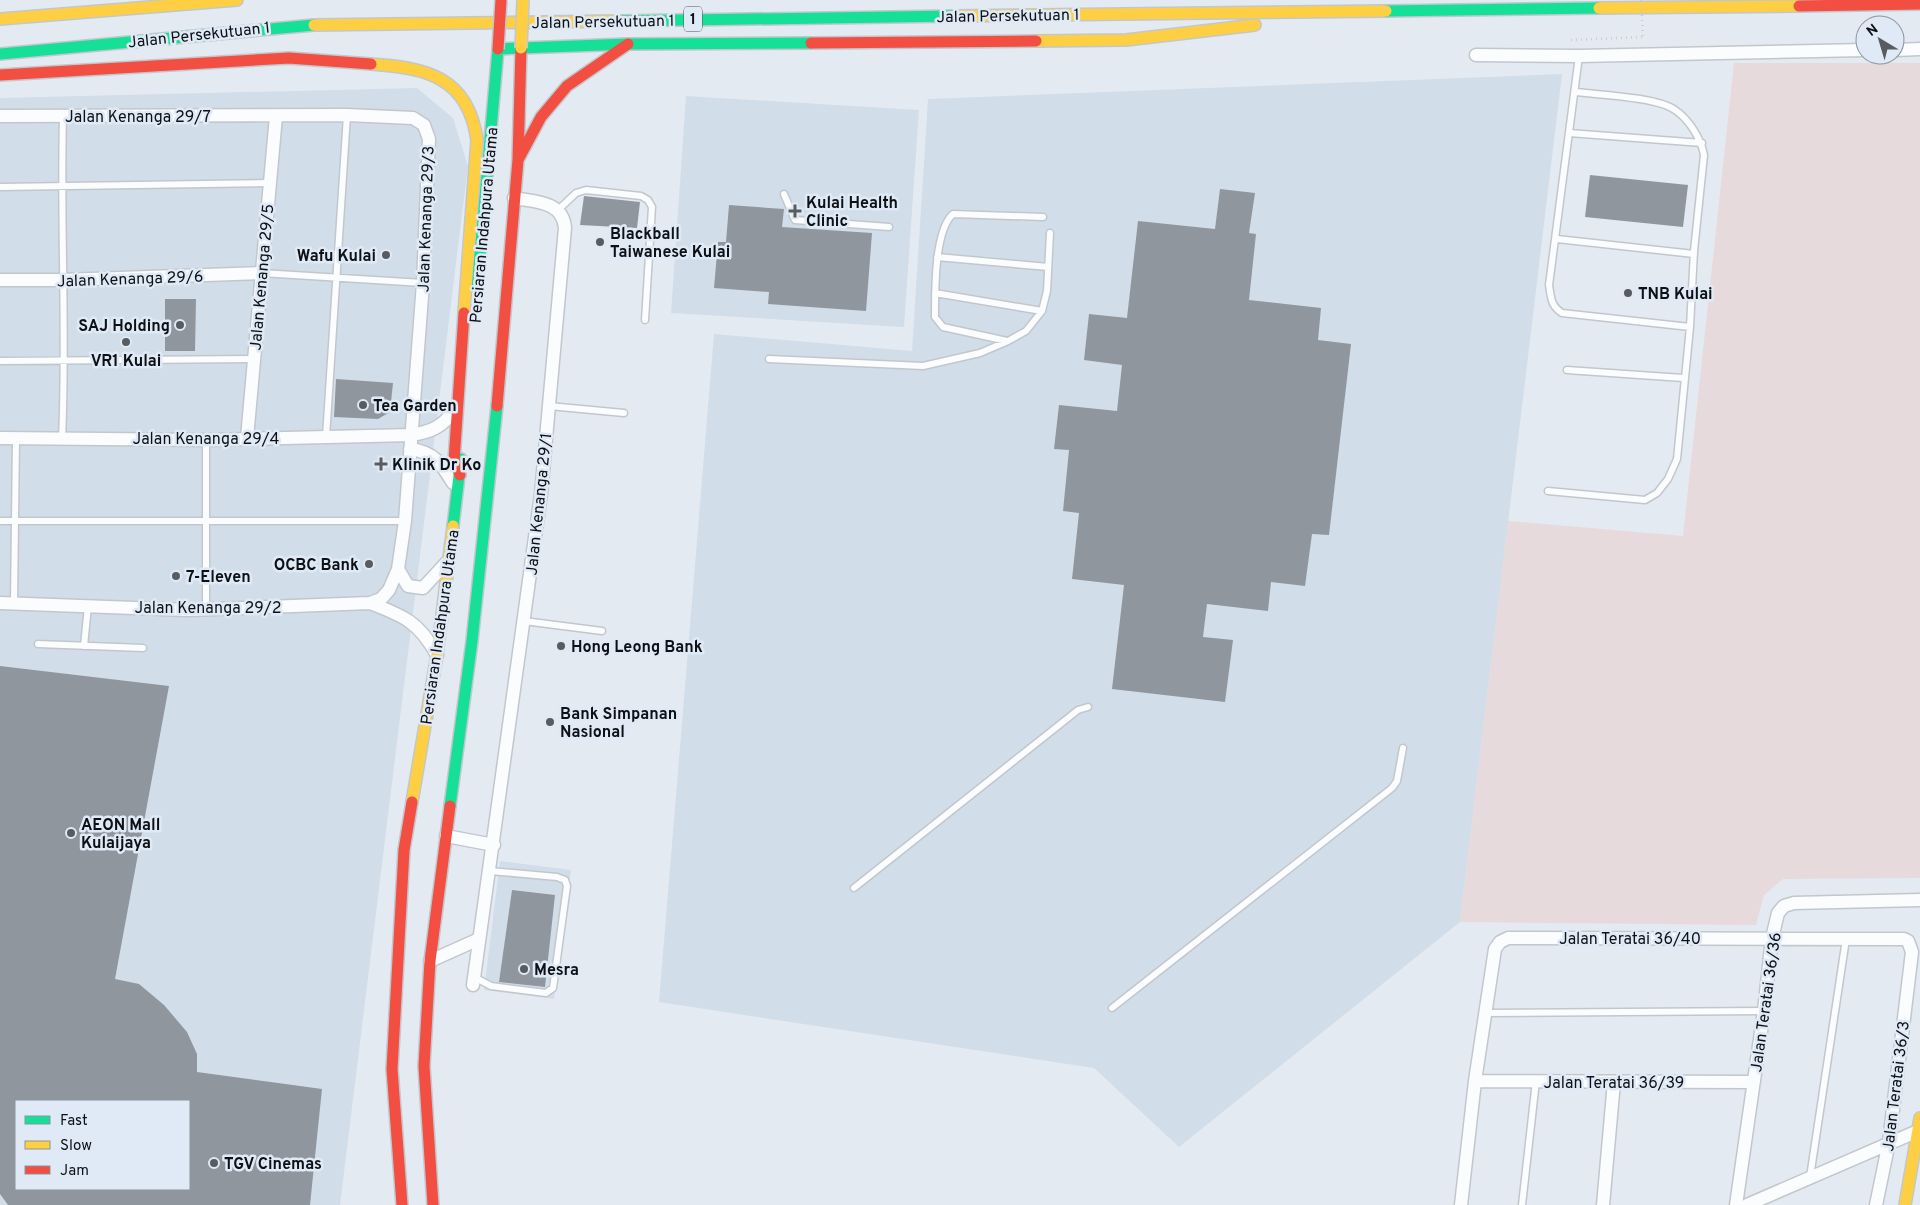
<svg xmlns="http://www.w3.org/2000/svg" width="1920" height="1205" font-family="Overpass,sans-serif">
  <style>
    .built { fill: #d2ddea; fill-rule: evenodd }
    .green { fill: #e7dadc }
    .building { fill: #90969e; fill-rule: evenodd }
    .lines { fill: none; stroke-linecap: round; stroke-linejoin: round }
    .lane-casing { stroke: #c2c7cc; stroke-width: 9 }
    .street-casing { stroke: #c2c7cc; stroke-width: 15 }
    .fast-casing { stroke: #c2c7cc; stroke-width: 14 }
    .slow-casing { stroke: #c2c7cc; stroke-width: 14 }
    .jam-casing { stroke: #c2c7cc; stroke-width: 14 }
    .path { stroke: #cbcdcf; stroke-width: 2.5; stroke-dasharray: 1 4; stroke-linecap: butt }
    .lane { stroke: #fbfcfd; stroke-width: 6 }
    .street { stroke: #fbfcfd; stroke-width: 12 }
    .fast { stroke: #16e098; stroke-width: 11 }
    .slow { stroke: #ffcf43; stroke-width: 11 }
    .jam { stroke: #f24e42; stroke-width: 11 }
    .slow-bridge-casing { stroke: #c2c7cc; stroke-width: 14; stroke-linecap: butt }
    .jam-bridge-casing { stroke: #c2c7cc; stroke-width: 14; stroke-linecap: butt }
    .path-bridge { stroke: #cbcdcf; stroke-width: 2.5; stroke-dasharray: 1 4; stroke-linecap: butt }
    .slow-bridge { stroke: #ffcf43; stroke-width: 11 }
    .jam-bridge { stroke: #f24e42; stroke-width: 11 }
    .poi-dot { fill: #585c61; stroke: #dfeaf6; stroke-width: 2 }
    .labels { text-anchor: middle; stroke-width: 5; stroke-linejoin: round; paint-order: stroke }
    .shield { fill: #dfeaf6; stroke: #4c5158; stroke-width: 1 }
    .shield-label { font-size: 15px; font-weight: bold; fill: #0d1014 }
    .street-label { font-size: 16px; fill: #0d1014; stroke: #dfeaf6 }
    .poi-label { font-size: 16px; font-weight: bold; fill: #0d1014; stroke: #dfeaf6; text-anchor: start }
  </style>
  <rect width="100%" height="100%" fill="#e4eaf1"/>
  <path class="built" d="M 1562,74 L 1460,922 L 1179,1147 L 1094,1068 L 659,1002 L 714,334 L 912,351 L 928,99 Z
    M 417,88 L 453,118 L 468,166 L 340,1205 L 0,1205 L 0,98 ZM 16,1101 L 189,1101 L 189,1189 L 16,1189 Z
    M 686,96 L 919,110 L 904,327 L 671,313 Z
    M 500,861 L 571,870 L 554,999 L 484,990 Z"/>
  <path class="green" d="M 1734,63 L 1920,63 L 1920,878 L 1783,879 L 1764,895 L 1756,925 L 1460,922 L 1508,521 L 1683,536 Z"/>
  <path class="building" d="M 1590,175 L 1688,185 L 1683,227 L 1585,217 Z
    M 1220,189 L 1255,193 L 1249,233 L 1256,234 L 1249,300 L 1321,308 L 1318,340 L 1351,344 L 1329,535 L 1312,534 L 1305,586 L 1271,582 L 1268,611 L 1207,604 L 1203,637 L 1233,640 L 1225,702 L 1112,689 L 1124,585 L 1072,579 L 1079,513 L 1063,511 L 1069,450 L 1054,449 L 1059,405 L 1117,411 L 1122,365 L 1084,360 L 1089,314 L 1127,318 L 1138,221 L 1215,229 Z
    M 584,196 L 640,202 L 637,228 L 580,225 Z
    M 729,205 L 784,209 L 782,227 L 872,233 L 866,311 L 768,304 L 769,292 L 714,288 L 718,242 L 726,242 Z
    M 165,299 L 196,299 L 195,351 L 165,351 Z
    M 336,379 L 393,383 L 390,412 L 378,419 L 334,417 Z
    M 0,666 L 169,686 L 115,979 L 139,984 L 164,1005 L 187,1032 L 197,1054 L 197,1072 L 322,1089 L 310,1205 L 8,1205 L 0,1194 ZM 16,1101 L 189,1101 L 189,1189 L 16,1189 Z
    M 512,890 L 555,895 L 545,987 L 499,982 Z"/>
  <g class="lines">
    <defs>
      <path id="lane" d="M 1576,92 C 1600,95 1657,97 1675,110 C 1689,119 1701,139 1704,155 L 1694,251 L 1690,327
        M 1569,133 L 1702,143
        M 0,187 L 269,183
        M 784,194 L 795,220 L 889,227
        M 558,210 L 576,193 L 586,190 L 641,196 L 648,200 L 652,207 L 645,320
        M 1557,239 L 1694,254
        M 937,257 L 1048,267
        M 261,273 L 423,283
        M 935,293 L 1042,311
        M 1007,341 L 943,327 L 935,317 C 935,293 934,231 953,214 L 1043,217
        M 769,359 L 923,366 L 980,353 L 1008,341 L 1026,331 L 1042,311 L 1047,291 L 1050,233
        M 0,361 L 253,359
        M 1567,370 L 1683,378
        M 549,406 L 624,413
        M 326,437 L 347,115
        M 62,439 C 67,331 60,224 63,117
        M 1548,491 L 1645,500 L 1657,493 L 1668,479 L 1677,459 L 1690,327 L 1562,313 C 1551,306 1551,298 1549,285 L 1579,56
        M 0,521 L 405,521
        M 14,603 L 16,438
        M 206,610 L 206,440
        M 524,621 L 602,631
        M 38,644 L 143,648
        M 84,646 L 88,606
        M 854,888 L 1078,710 L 1088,707
        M 474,977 L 491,986 L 546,993 L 553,988 L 567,886 L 565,880 L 557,877 L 490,871
        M 1112,1008 L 1392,788 L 1397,781 L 1403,748
        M 1485,1013 L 1764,1011
        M 1810,1177 L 1846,939
        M 1522,1205 L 1536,1081"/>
      <path id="street" d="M 1895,50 L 1920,49
        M 1476,55 L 1579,56 L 1865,50
        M 0,116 L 347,115 L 413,118 L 424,125 L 429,139 L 423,283 L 405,521 L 398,569 L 389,590 L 381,599 L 370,603 L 188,610 L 0,603
        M 0,280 L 62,280 L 261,273
        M 0,438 L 206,440 L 411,435 C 430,432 444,427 454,409
        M 247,438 L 276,116
        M 410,449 C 434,452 441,463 453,483
        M 398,569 L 408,586 L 423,588 L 447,562
        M 370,603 C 404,616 419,622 437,655
        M 446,836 L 494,845
        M 430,961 L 479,939
        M 473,985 L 541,494 L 565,228 C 563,201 535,202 514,198
        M 1475,1081 L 1754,1082
        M 1461,1205 L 1475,1081 L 1495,949 L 1500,942 L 1508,938 L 1904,939 L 1908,941 L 1912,952 L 1889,1142 L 1876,1205
        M 1603,1205 L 1614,1082
        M 1736,1205 L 1764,1011 L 1772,938 L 1778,913 L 1784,906 L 1794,903 L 1920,900
        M 1747,1205 L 1918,1131"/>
      <path id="fast" d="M 1386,11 L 1599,8
        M 621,21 L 954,16
        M 498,49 L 628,44 L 811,43
        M 0,54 L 314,25
        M 477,289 L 498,49
        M 453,526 L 461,459
        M 450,806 L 472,641 L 497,406"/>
      <path id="slow" d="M 1599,8 L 1799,6
        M 954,16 L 1386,11
        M 0,19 L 237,0
        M 314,25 L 621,21
        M 1036,41 L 1126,40 L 1255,25
        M 371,64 C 427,68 468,77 477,140 L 464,313
        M 412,802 L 437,655 L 453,526
        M 1905,1205 L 1920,1118"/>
      <path id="jam" d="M 1799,6 L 1920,4
        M 811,43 L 1036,41
        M 0,75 L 289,58 L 371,64
        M 518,160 L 541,117 L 567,86 L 628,44
        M 497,406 L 518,160 L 521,48
        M 460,475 L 454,461 L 464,313
        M 402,1205 L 392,1069 L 404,850 L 412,802
        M 433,1205 L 424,1066 L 430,961 L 450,806"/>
    </defs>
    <use href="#lane" class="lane-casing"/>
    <use href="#street" class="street-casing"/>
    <use href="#fast" class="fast-casing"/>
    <use href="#slow" class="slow-casing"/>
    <use href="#jam" class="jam-casing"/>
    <path class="path" d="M 1571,40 L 1643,37"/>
    <use href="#lane" class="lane"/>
    <use href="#street" class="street"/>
    <use href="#fast" class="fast"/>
    <use href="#slow" class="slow"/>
    <use href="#jam" class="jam"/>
    <defs>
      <path id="slow-bridge" d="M 521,48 L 523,0"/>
      <path id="jam-bridge" d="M 498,49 L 501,0"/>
    </defs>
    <use href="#slow-bridge" class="slow-bridge-casing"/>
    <use href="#jam-bridge" class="jam-bridge-casing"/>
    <path class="path-bridge" d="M 1641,0 L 1643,37"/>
    <use href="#slow-bridge" class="slow-bridge"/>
    <use href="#jam-bridge" class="jam-bridge"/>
  </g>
  <g class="poi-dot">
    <path d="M792.5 203.5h5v5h5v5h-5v5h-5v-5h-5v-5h5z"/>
    <circle cx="600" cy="242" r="5"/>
    <circle cx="386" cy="255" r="5"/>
    <circle cx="1628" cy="293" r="5"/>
    <circle cx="180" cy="325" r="5"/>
    <circle cx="126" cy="342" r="5"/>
    <circle cx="363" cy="405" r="5"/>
    <path d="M378.5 456.5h5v5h5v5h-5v5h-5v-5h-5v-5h5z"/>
    <circle cx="369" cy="564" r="5"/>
    <circle cx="176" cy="576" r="5"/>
    <circle cx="561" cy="646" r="5"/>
    <circle cx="550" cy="722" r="5"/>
    <circle cx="71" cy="833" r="5"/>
    <circle cx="524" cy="969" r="5"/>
    <circle cx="214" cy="1163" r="5"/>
  </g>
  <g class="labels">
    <rect class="shield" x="684" y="6.5" width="18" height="25" rx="4"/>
    <g class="shield-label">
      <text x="693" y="24">1</text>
    </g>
    <g class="street-label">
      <text transform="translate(1008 15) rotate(-1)" y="6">Jalan Persekutuan 1</text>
      <text transform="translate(603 21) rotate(-1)" y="6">Jalan Persekutuan 1</text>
      <text transform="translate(199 34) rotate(-6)" y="6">Jalan Persekutuan 1</text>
      <text x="138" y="122">Jalan Kenanga 29/7</text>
      <text transform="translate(425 219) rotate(-88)" y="6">Jalan Kenanga 29/3</text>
      <text transform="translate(483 225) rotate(-85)" y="6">Persiaran Indahpura Utama</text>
      <text transform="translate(261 277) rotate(-85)" y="6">Jalan Kenanga 29/5</text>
      <text transform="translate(130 278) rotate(-2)" y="6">Jalan Kenanga 29/6</text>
      <text x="206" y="444">Jalan Kenanga 29/4</text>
      <text transform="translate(538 504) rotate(-84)" y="6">Jalan Kenanga 29/1</text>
      <text x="208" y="613">Jalan Kenanga 29/2</text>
      <text transform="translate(439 627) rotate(-82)" y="6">Persiaran Indahpura Utama</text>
      <text x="1630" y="944">Jalan Teratai 36/40</text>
      <text transform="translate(1765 1002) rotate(-82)" y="6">Jalan Teratai 36/36</text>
      <text x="1614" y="1088">Jalan Teratai 36/39</text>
      <text transform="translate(1895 1086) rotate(-83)" y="6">Jalan Teratai 36/3</text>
    </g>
    <g class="poi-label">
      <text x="806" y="208">Kulai Health<tspan x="806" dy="18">Clinic</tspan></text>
      <text x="610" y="239">Blackball<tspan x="610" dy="18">Taiwanese Kulai</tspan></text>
      <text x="376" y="261" text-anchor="end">Wafu Kulai</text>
      <text x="1638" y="299">TNB Kulai</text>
      <text x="170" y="331" text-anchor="end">SAJ Holding</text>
      <text x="126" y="366" text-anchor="middle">VR1 Kulai</text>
      <text x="373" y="411">Tea Garden</text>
      <text x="392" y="470">Klinik Dr Ko</text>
      <text x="359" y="570" text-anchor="end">OCBC Bank</text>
      <text x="186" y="582">7-Eleven</text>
      <text x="571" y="652">Hong Leong Bank</text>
      <text x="560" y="719">Bank Simpanan<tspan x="560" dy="18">Nasional</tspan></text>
      <text x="81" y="830">AEON Mall<tspan x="81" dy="18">Kulaijaya</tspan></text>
      <text x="534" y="975">Mesra</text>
      <text x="224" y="1169">TGV Cinemas</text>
    </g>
  </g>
  <rect x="15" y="1100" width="175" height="90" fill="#dfeaf6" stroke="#8b939c"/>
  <rect x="25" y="1116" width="25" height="8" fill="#16e098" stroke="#8b939c"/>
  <text x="60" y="1125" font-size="15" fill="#0d1014">Fast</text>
  <rect x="25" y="1141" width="25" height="8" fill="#ffcf43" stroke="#8b939c"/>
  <text x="60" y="1150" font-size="15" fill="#0d1014">Slow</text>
  <rect x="25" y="1166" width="25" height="8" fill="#f24e42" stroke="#8b939c"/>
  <text x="60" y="1175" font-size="15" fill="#0d1014">Jam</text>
  <g transform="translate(1880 40) rotate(322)"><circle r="24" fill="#dfeaf6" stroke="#8b939c"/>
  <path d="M0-4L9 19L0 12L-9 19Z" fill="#585c61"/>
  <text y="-8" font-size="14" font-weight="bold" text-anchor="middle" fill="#0d1014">N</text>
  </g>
</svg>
